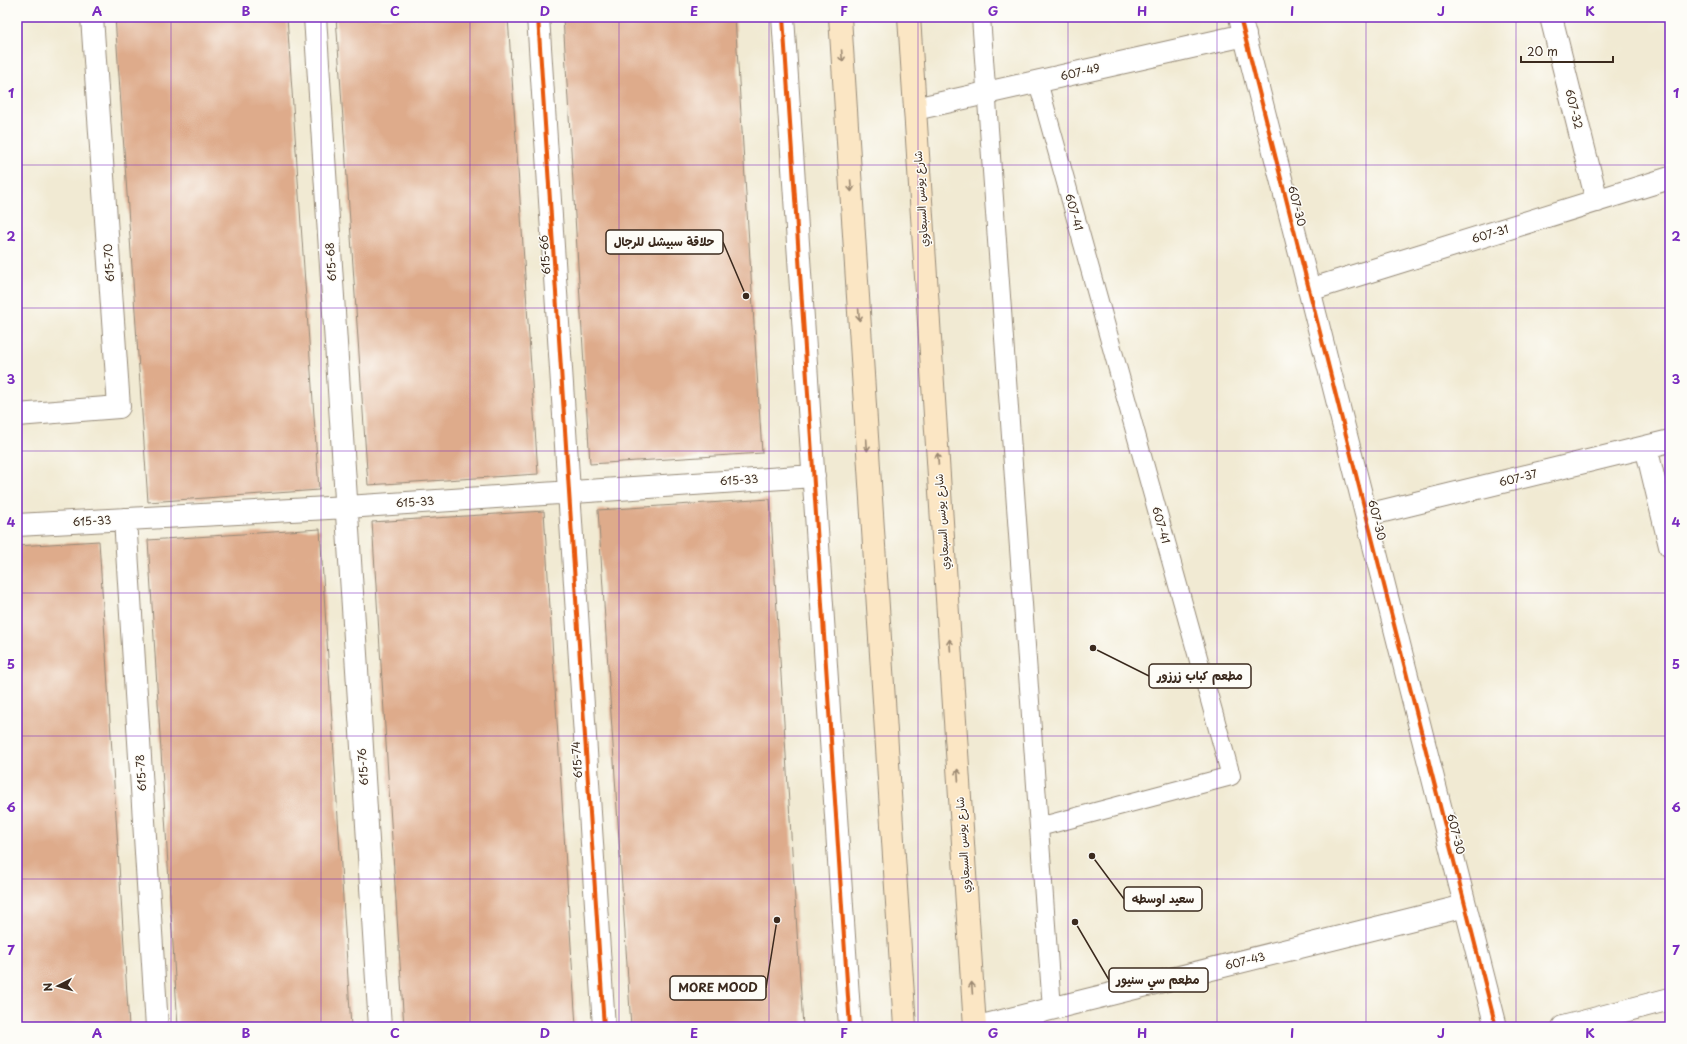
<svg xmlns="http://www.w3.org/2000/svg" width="1687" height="1044" font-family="'Playpen Sans','Playpen Sans Arabic',sans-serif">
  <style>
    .building { fill: #deab8b }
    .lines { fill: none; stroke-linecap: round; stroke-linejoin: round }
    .service-casing { stroke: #968a78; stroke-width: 20 }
    .minor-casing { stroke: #968a78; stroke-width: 24 }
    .secondary-casing { stroke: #968a78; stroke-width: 24 }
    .service { stroke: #fff; stroke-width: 18 }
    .minor { stroke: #fff; stroke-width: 22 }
    .secondary { stroke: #fbe6c4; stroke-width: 22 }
    .cycleway-casing { stroke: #fdfcf7; stroke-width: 6 }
    .cycleway { stroke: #e8590c; stroke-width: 4 }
    .oneway { stroke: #9b8871 }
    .grid { fill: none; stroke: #7b2cbf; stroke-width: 1; stroke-opacity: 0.55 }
    .labels { text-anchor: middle; stroke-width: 3; stroke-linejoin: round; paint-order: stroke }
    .street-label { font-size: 11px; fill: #3b2a1e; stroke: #fdfcf7 }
    .leader { fill: none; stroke: #3b2a1e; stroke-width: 1.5 }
    .callout-dot { fill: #3b2a1e; stroke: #fdfcf7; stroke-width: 1.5 }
    .callout { fill: #fdfcf7; stroke: #3b2a1e; stroke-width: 1.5 }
    .callout-label { font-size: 12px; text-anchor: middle; font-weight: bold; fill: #3b2a1e }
    .neatline { fill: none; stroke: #7b2cbf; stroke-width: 1.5 }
    .grid-label { font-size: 13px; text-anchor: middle; font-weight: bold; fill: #7b2cbf }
  </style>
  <rect width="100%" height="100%" fill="#fdfcf7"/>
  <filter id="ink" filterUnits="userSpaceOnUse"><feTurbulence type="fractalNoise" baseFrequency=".025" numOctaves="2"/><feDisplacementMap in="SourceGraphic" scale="8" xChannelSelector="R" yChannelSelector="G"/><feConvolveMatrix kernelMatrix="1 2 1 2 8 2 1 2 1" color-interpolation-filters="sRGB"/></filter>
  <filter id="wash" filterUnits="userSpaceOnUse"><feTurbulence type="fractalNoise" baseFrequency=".012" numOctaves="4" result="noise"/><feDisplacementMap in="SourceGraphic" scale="16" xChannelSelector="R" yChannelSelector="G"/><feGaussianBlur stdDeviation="0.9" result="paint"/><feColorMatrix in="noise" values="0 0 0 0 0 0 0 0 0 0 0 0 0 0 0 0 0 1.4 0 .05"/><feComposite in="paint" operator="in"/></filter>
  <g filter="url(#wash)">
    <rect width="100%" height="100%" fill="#f1ead3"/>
    <g id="blocks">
      <path class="building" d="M 115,17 L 287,17 L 319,490 L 148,502 Z
        M 336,17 L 508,17 L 538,474 L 368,485 Z
        M 563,17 L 735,17 L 762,453 L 590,464 Z
        M 770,499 L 803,1027 L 631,1027 L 598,510 Z
        M 544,511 L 576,1027 L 404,1027 L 372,522 Z
        M 320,529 L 351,1027 L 178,1027 L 148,540 Z
        M 99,541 L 129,1027 L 17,1027 L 17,546 Z"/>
    </g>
  </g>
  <g filter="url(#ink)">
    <use href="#blocks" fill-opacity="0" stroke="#968a78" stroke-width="1"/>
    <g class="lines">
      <defs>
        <path id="service" d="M 981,17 L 1052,1009
          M 1038,82 L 1231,776 L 1039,827"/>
        <path id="minor" d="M 315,17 L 380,1027
          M 538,17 L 604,1027
          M 783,17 L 850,1027
          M 1240,17 L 1496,1027
          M 1551,17 L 1597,201
          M 915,109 L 1245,35
          M 1309,290 L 1670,178
          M 17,415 L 119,407 L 92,17
          M 1646,447 L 1670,546
          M 1367,515 L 1670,441
          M 125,519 L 157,1027
          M 17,525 L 347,507 L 814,476
          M 978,1027 L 1465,906
          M 1563,1027 L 1670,999"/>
        <path id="secondary" d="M 840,17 L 905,1027
          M 909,17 L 975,1027"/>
      </defs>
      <use href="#service" class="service-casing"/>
      <use href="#minor" class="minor-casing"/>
      <use href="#secondary" class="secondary-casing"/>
      <use href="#service" class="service"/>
      <use href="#minor" class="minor"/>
      <use href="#secondary" class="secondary"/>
      <defs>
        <path id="cycleway" d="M 538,17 L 604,1027
          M 783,17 L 850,1027
          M 1240,17 L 1496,1027"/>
      </defs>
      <use href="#cycleway" class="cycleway-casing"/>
      <use href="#cycleway" class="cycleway"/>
    </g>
    <defs><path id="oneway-shaft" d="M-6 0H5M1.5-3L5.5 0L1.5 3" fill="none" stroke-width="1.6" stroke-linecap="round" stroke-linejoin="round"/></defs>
    <g class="oneway">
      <use href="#oneway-shaft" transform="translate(842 56) rotate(86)"/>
      <use href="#oneway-shaft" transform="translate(851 186) rotate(86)"/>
      <use href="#oneway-shaft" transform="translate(859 315) rotate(86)"/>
      <use href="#oneway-shaft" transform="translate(867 445) rotate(86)"/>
      <use href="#oneway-shaft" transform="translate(938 459) rotate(-94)"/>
      <use href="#oneway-shaft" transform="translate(950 645) rotate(-94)"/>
      <use href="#oneway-shaft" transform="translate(958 775) rotate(-94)"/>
      <use href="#oneway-shaft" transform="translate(972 988) rotate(-94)"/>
    </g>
  </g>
  <path class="grid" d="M 171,17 L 171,1027M 321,17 L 321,1027M 470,17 L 470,1027M 619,17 L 619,1027M 769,17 L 769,1027M 918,17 L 918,1027M 1068,17 L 1068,1027M 1217,17 L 1217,1027M 1366,17 L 1366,1027M 1516,17 L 1516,1027M 17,165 L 1670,165M 17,308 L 1670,308M 17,451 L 1670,451M 17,593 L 1670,593M 17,736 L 1670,736M 17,879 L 1670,879"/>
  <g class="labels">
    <g class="street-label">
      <text transform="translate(1080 72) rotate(-13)" y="4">607-49</text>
      <text transform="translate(1574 109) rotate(76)" y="4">607-32</text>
      <text transform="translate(921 199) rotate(-94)" y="4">شارع يونس السبعاوي</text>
      <text transform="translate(1297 206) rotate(76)" y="4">607-30</text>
      <text transform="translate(1074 212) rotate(74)" y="4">607-41</text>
      <text transform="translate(1490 234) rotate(-17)" y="4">607-31</text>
      <text transform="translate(545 255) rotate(-94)" y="4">615-66</text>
      <text transform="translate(331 262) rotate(-94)" y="4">615-68</text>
      <text transform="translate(109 263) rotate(-94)" y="4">615-70</text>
      <text transform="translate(1518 478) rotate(-14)" y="4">607-37</text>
      <text transform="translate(739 480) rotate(-4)" y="4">615-33</text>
      <text transform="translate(415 502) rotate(-4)" y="4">615-33</text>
      <text transform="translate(1377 520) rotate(76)" y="4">607-30</text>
      <text transform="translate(92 521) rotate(-3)" y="4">615-33</text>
      <text transform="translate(942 522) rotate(-94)" y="4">شارع يونس السبعاوي</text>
      <text transform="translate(1161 525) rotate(74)" y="4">607-41</text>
      <text transform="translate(577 760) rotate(-94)" y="4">615-74</text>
      <text transform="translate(363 767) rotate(-94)" y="4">615-76</text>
      <text transform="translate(141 773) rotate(-94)" y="4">615-78</text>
      <text transform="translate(1456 834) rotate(76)" y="4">607-30</text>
      <text transform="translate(963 845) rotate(-94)" y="4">شارع يونس السبعاوي</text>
      <text transform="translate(1245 961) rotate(-14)" y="4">607-43</text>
    </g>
  </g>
  <path class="leader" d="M746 296L723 242M1093 648L1149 676M1092 856L1124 899M1075 922L1109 980M777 920L766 988"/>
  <g class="callout-dot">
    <circle cx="746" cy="296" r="4"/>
    <circle cx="1093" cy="648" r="4"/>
    <circle cx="1092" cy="856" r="4"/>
    <circle cx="1075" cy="922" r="4"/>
    <circle cx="777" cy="920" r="4"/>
  </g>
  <g class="callout">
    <rect x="606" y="230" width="117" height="24" rx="4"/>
    <rect x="1149" y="664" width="102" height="24" rx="4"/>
    <rect x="1124" y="887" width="78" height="24" rx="4"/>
    <rect x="1109" y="968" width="99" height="24" rx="4"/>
    <rect x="670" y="976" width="96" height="24" rx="4"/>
  </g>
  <g class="callout-label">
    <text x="664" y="246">حلاقة سبيشل للرجال</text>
    <text x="1200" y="680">مطعم كباب زرزور</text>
    <text x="1163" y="903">سعيد اوسطه</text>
    <text x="1158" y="984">مطعم سي سنيور</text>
    <text x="718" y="992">MORE MOOD</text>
  </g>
  <rect width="1687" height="1044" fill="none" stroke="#fdfcf7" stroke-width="44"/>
  <g transform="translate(58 986) rotate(264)" stroke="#fdfcf7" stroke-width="3" paint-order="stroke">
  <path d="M0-3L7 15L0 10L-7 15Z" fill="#3b2a1e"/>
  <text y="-6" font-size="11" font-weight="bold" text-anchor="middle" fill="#3b2a1e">N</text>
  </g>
  <path d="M1521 56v6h92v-6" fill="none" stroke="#3b2a1e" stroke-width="2"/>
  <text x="1527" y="56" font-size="12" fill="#3b2a1e" stroke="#fdfcf7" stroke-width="3" paint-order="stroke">20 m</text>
  <rect x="22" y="22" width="1643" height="1000" class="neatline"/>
  <g class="grid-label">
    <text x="97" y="16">A</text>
    <text x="246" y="16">B</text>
    <text x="395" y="16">C</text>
    <text x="545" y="16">D</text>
    <text x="694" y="16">E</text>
    <text x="844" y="16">F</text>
    <text x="993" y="16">G</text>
    <text x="1142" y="16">H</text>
    <text x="1292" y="16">I</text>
    <text x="1441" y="16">J</text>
    <text x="1590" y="16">K</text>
    <text x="11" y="98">1</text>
    <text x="1676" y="98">1</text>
    <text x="11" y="241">2</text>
    <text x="1676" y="241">2</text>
    <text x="11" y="384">3</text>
    <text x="1676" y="384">3</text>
    <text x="11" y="527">4</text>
    <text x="1676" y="527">4</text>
    <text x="11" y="669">5</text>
    <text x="1676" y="669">5</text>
    <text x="11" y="812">6</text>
    <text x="1676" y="812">6</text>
    <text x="11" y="955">7</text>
    <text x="1676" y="955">7</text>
    <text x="97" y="1038">A</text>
    <text x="246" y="1038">B</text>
    <text x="395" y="1038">C</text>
    <text x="545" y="1038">D</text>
    <text x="694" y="1038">E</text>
    <text x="844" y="1038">F</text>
    <text x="993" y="1038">G</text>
    <text x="1142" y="1038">H</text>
    <text x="1292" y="1038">I</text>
    <text x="1441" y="1038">J</text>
    <text x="1590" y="1038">K</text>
  </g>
</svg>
